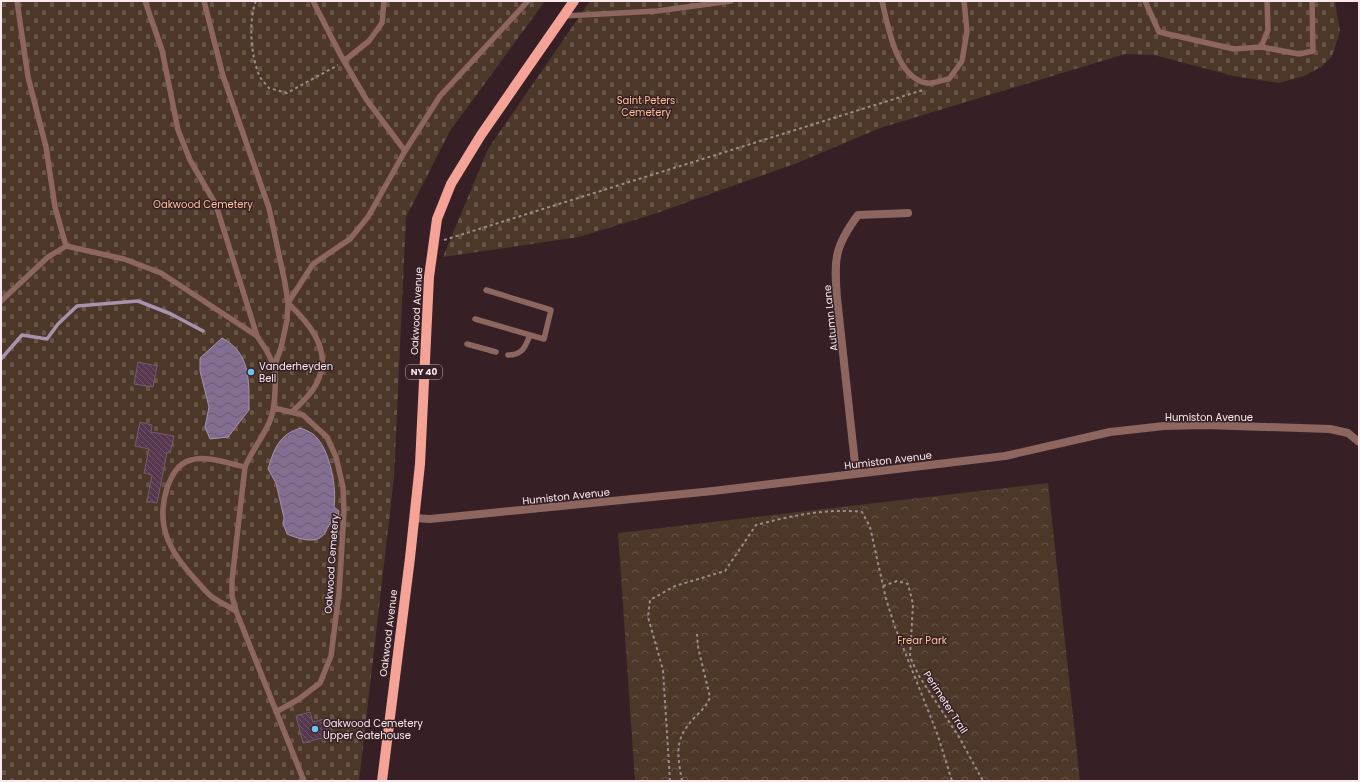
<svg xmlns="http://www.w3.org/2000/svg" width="1360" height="782" font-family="Poppins,sans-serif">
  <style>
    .cemetery { fill: url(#cemetery-stones) }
    .park { fill: url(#park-crowns) }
    .water { fill: url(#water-waves); stroke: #a793ad }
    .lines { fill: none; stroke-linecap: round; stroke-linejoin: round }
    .stream { stroke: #a793ad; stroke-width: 3.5 }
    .building { fill: url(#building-back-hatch); stroke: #735e6c }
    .path { stroke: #9e8b8f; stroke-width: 2; stroke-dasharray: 3 3; stroke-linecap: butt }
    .lane { stroke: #8d665f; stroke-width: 5.5 }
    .street { stroke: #8d665f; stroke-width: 8 }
    .primary { stroke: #f5a396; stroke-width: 10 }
    .poi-dot { fill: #6ac3f1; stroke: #362025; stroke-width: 1.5 }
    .labels { text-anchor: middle; stroke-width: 3; stroke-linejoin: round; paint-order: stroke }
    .shield { fill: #362025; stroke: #bfadb1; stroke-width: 1 }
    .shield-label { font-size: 9px; font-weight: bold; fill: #faeaed }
    .park-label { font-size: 10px; fill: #fdc298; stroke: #362025 }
    .street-label { font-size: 10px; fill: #faeaed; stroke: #362025 }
    .poi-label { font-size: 10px; fill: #faeaed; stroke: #362025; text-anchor: start }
  </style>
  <defs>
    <pattern id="cemetery-stones" width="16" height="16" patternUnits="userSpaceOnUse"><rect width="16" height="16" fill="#4d3728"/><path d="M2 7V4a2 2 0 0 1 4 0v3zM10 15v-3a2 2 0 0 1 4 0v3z" fill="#685448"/></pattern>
    <pattern id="park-crowns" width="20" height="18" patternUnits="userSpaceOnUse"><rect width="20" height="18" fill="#4d3728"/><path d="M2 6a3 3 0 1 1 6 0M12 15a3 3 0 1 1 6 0" fill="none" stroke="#685448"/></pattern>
    <pattern id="water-waves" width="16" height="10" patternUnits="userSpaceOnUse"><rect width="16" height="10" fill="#836e91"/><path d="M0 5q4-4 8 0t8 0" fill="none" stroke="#6a5c70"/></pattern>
    <pattern id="building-back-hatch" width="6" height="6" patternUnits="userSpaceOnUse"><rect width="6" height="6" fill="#56374e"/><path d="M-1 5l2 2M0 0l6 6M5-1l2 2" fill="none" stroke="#6f5468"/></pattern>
  </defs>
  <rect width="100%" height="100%" fill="#362025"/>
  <path class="cemetery" d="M 1,1 L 545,1 L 450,131 L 406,217 L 394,477 L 359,781 L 1,781 Z
    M 590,1 L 1335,1 L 1340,32 L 1332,56 L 1321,67 L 1304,76 L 1279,83 L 1234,76 L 1154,55 L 1125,54 L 880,128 L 797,163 L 654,214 L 579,237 L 443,257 L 488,149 Z"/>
  <path class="park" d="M 1048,483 L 1080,781 L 635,781 L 618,533 Z"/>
  <path class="water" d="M 222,338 C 251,353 249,382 249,410 L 228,437 L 210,439 L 205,427 L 209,407 L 200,371 L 200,358 Z
    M 301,428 C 307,431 312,432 317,438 C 330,452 337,488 334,507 L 339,511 L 338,517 C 331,521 330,523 326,531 C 319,546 299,539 287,534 L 283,523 L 284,518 L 276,483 L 268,469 C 274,449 279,434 301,428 Z"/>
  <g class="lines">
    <path class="stream" d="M 1,359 L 22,335 L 47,339 L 58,324 L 77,306 L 138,301 L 171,314 L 203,331"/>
  </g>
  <path class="building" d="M 138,362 L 157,366 L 153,387 L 134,384 Z
    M 140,422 L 152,425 L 151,432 L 174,436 L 170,453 L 167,452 L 157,503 L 147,501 L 152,475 L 144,473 L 149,449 L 135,446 Z
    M 310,712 L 313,722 L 328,718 L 333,735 L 303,743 L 296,716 Z"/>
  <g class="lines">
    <path class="path" d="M 256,1 C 248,20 251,56 259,75 C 261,80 266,84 269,88 L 287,93 L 338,65
      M 444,240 L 923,90
      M 883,586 L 897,581 L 908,584 L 913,604 L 910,657 L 919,676 L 959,737 L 983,781
      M 670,781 L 663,670 L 648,617 L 650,600 L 675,586 L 725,571 L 756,525 C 791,516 825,508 862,512 L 870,527 L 886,599 L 895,627 L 937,733 L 952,781
      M 682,781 C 677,753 674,739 695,717 C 701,711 707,706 710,697 L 698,647 L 697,634"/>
    <path class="lane" d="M 17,1 L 28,77 L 46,147 L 55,207 L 66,246
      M 145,1 L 162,50 L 178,130 L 190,160 L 216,205 L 257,336
      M 204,1 L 223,76 L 269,208 L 285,283 L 288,303 L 287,320 L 281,348 L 274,367
      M 313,1 L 340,54 L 366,99 L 405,151
      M 882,1 C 888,26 896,78 927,83 C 933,84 943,80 949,79 L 962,61 L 967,31 L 964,1
      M 1145,1 L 1159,32 L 1234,49 L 1261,47 L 1268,30 L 1267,1
      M 564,16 L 657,11 L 731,1
      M 1261,47 L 1299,54 L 1313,51 L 1312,1
      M 344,61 L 369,41 L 382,23 L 384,1
      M 1,301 L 48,257 L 66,246 L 124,259 L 161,273 L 257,336 C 263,345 270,354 273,365 C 277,375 275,408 271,418 C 265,435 252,450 245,467 C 230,464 207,455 191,460 C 177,464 172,475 167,488 C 155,526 170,552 195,579 C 200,585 206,592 212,597 C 219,602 228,606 236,611 L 304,781
      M 475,319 L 544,339 L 551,310 L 486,290
      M 467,344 L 496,352
      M 508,355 C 522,355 525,348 530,335
      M 274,408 L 303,415 L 327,437 L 336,457 L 343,487 L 344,512 L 339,593 L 331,656 L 320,683 L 299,699 L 276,712
      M 292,412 C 302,402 314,392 319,378 C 331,348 308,322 288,303 L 313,264 L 350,239 L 368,217 L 405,151 L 440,96 L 528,1
      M 236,611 L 232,596 L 232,580 L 245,467"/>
    <path class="street" d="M 856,473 L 837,298 C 834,260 834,247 858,215 L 908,213
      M 414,518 L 430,519 L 713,491 L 1005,456 L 1110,432 L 1164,426 L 1205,425 L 1330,429 L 1348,433 L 1359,442"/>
    <path class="primary" d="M 382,781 L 410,558 L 420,464 L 429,277 L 437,219 L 451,184 L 481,135 L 574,1"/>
  </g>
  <g class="poi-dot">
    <circle cx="251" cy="372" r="4"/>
    <circle cx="315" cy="729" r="4"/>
  </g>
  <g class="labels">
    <rect class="shield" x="406" y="365" width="36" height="14" rx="3"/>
    <g class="shield-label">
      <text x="424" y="375">NY 40</text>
    </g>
    <g class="park-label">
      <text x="646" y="104">Saint Peters<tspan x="646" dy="12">Cemetery</tspan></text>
      <text x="203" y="208">Oakwood Cemetery</text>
      <text x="922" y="644">Frear Park</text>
    </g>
    <g class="street-label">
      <text transform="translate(416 311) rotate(-87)" y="4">Oakwood Avenue</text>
      <text transform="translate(830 318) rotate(-96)" y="4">Autumn Lane</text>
      <text x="1209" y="421">Humiston Avenue</text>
      <text transform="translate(888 460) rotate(-7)" y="4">Humiston Avenue</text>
      <text transform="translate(566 496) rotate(-6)" y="4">Humiston Avenue</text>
      <text transform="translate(331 564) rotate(-86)" y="4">Oakwood Cemetery</text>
      <text transform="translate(388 633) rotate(-83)" y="4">Oakwood Avenue</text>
      <text transform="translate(946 702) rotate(57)" y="4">Perimeter Trail</text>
    </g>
    <g class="poi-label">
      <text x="259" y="370">Vanderheyden<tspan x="259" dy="12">Bell</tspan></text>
      <text x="323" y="727">Oakwood Cemetery<tspan x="323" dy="12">Upper Gatehouse</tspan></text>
    </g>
  </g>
  <rect width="1360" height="782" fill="none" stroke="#faeaed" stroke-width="4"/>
</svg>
